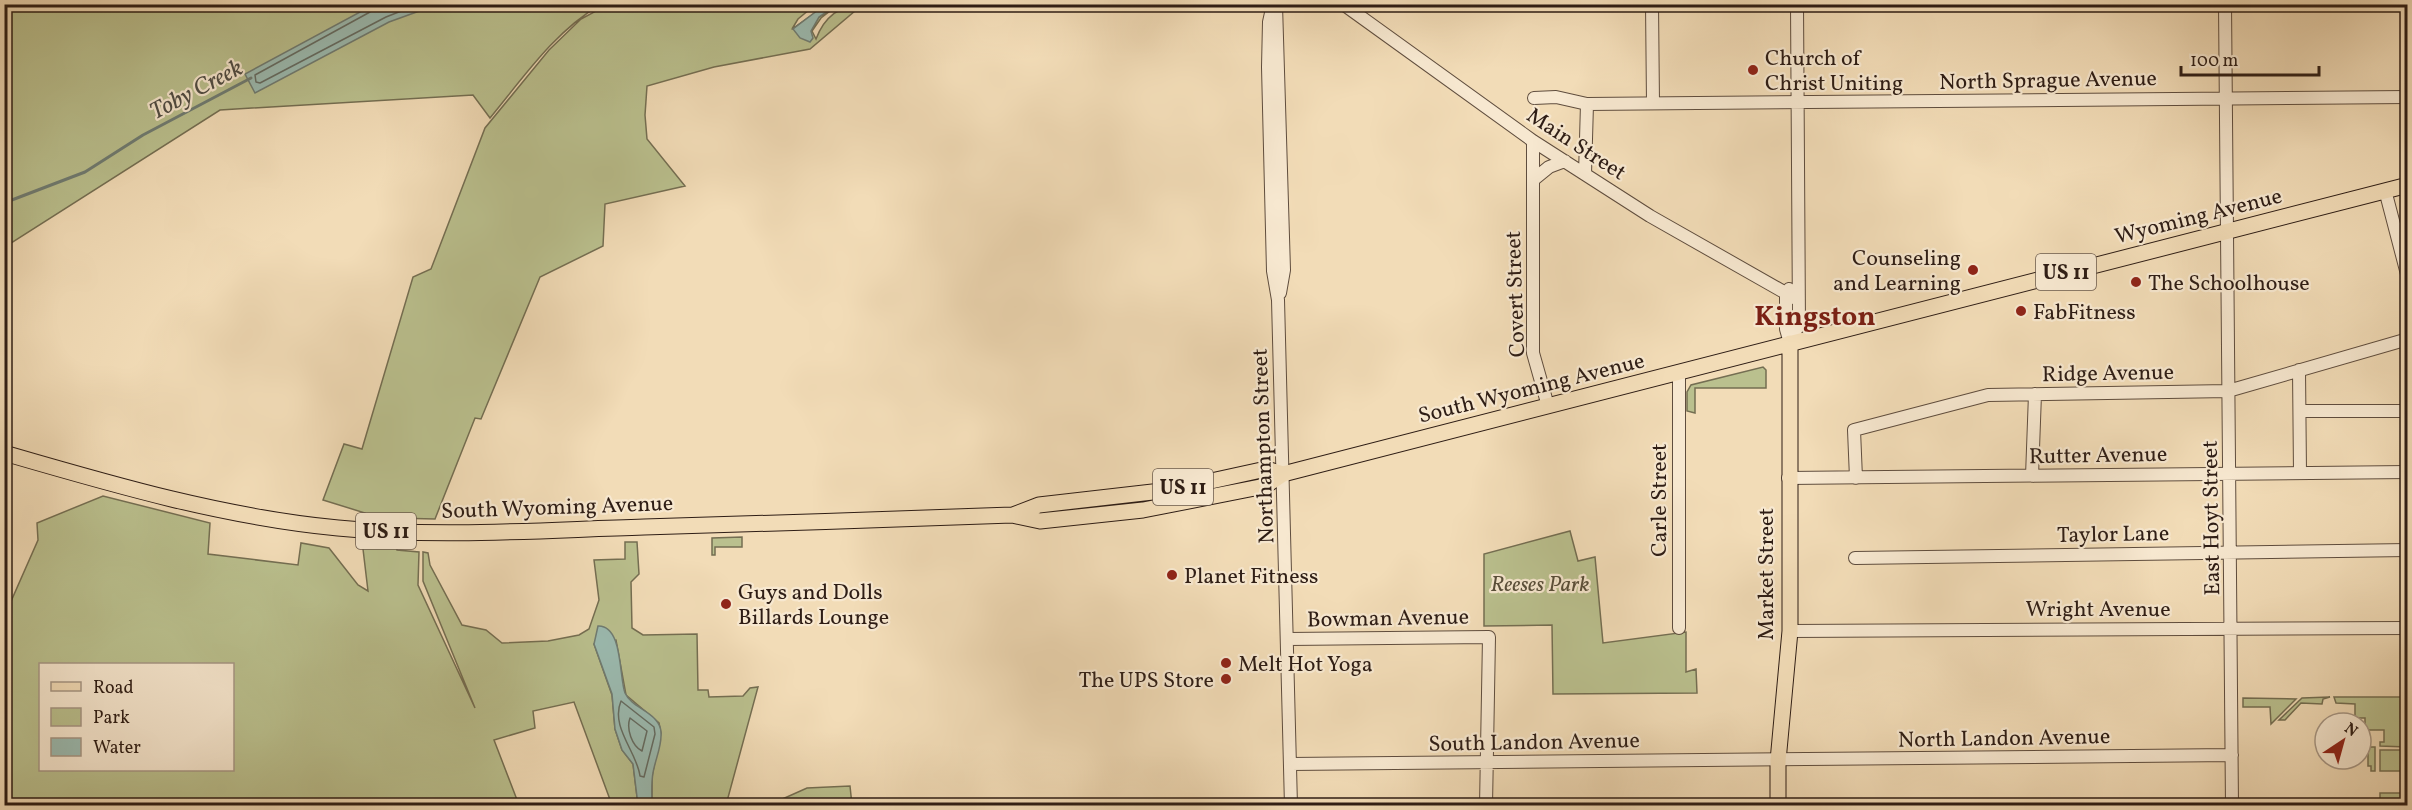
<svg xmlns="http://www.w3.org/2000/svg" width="2412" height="810" font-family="Vollkorn,serif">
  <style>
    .green { fill: #bac08e; stroke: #746e52; stroke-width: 1.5; fill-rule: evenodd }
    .water { fill: #9bbbb1; stroke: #6f7c73; stroke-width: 1.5 }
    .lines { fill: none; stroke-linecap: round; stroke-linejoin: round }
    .shore { stroke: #646c63; stroke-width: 1.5 }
    .stream { stroke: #6f7c73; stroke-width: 3 }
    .minor-casing { stroke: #5f4d3e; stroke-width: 14 }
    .major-casing { stroke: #2e1d15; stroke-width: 17 }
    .minor { stroke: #f7e8d0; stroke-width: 12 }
    .major { stroke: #f2dcb7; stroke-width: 15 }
    .poi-dot { fill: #8f2418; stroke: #f7e8d0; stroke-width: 2 }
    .labels { text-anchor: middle; stroke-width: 4.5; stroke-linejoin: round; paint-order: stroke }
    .shield { fill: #f7e8d0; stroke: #6a5a4d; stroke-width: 1.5 }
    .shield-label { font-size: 21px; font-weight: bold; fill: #2e1d15 }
    .poi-label { font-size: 22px; fill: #2e1d15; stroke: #f7e8d0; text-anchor: start }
    .street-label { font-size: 22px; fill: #2e1d15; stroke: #f7e8d0 }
    .park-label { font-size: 22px; font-style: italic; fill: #584e39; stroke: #f7e8d0 }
    .water-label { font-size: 24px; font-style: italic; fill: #4f4c44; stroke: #f7e8d0 }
    .district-label { font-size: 28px; font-weight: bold; fill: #7a1f14; stroke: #f7e8d0 }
  </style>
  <rect width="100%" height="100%" fill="#f2dcb7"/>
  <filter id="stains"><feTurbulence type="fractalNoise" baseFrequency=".00333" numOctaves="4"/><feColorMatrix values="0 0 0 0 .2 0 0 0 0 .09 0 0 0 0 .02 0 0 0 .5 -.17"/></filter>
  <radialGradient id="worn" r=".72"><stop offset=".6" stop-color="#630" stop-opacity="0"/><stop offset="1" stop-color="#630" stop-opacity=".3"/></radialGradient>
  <path class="green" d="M 5,5 L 600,5 C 555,31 523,78 490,118 L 473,95 L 220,110 L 5,247 Z
    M 607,5 L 815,5 L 798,19 L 792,29 L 826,5 L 793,29 L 811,31 L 819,17 L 838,5 L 821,18 L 812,31 L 816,39 C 824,18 839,5 862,5 L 810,49 L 714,67 L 647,86 L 645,115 L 647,139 L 685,186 L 605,204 L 603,246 L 540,277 L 481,419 L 475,418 L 435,519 L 394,518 L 397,550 L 419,552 L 418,585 L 475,708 L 423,581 L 423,552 L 428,553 L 430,565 L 462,625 L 486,630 L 502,643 L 548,641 L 579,635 L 589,629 L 599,600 L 594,560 L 625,559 L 625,542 L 637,542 L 639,574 L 631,582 L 632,628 L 643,635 L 697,634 L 698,690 L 708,690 L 709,697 L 743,696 L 750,688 L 758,687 L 726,805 L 652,805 L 652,776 L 661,733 L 659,723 L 626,695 L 616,640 L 594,644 L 612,695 L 615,729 L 622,750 L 633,764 L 638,805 L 612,805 L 574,702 L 533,711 L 535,728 L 494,740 L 519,805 L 5,806 L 5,615 L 38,540 L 37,523 L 103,496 L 210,523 L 208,554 L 298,565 L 301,543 L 329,548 L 358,585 L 368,591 L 363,549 L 365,513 L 323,500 L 344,444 L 362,449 L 413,277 L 431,269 L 485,128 L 549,50 L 581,19 ZM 40,664 L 232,664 L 232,770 L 40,770 Z
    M 1763,367 L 1766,370 L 1766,388 L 1695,388 L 1695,413 L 1687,411 L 1687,392 L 1691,385 Z
    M 1570,531 L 1578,561 L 1595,557 L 1603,643 L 1686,632 L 1686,672 L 1696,669 L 1697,693 L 1553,694 L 1552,625 L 1484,626 L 1484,554 Z
    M 742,537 L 742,547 L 715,547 L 715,555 L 712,555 L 712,538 Z
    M 2330,697 L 2323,699 L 2322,704 L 2301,703 L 2285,720 L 2279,720 L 2302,698 Z
    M 2334,697 L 2407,697 L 2407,747 L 2380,746 L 2380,742 L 2384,742 L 2384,730 L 2365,730 L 2365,718 L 2355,718 L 2355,704 L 2336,703 Z
    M 2243,698 L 2296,699 L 2271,724 L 2270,707 L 2243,707 Z
    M 2368,747 L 2375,747 L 2375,771 L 2371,771 L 2371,766 L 2368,766 Z
    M 2380,750 L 2407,750 L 2407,771 L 2380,771 Z
    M 850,786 L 852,805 L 769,805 L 807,788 Z
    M 2380,793 L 2407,793 L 2407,805 L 2380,805 Z"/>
  <path class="water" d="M 826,4 L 836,5 L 819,17 L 811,31 L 813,38 L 810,42 L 800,38 L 793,29 Z
    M 373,5 L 436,5 L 389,22 L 255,93 L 245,74 Z
    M 598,626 C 623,625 619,677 625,693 C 632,709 661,713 661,733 C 662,746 655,760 653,773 C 651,784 652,795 652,805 L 638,805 L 633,764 L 622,750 L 615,729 L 612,694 L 594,644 Z"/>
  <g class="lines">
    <path class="shore" d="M 374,4 L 370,12 L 255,75 L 256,82 L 260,83 L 386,17 L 419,4
      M 621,701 L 654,727 L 655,734 L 644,777 L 640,776 C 637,752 610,727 621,701 Z
      M 630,718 L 647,731 L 642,751 C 632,746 626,729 630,718 Z"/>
    <path class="stream" d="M 4,203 L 85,172 L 143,135 L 251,78"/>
    <defs>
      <path id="minor" d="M 1273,4 L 1269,22 L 1268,67 L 1273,271 L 1278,300 L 1291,806
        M 1343,4 L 1533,141 L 1650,216 L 1798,300
        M 1652,4 L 1653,103
        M 2225,4 L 2232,806
        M 1276,5 L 1284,270 L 1280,293
        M 1534,98 L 1556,97 L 1587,104 L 2408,97
        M 1533,141 L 1533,353 L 1548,406
        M 1585,174 L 1587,104
        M 1533,180 L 1549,167 L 1565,161
        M 2385,190 L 2408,278
        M 1789,289 L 1786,293 L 1786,329 L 1790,343
        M 1790,343 L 1799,324 L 1797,4
        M 2299,370 L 2300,473
        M 2300,411 L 2408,411
        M 2032,476 L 2035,394
        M 1788,478 L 2408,472
        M 1856,478 L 1854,430 L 1988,395 L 2228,391 L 2408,339
        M 1855,558 L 2408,550
        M 1679,628 L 1679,372
        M 1790,631 L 2408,628
        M 1288,639 L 1489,637 L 1486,806
        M 1290,764 L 2232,755"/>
      <path id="major" d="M 4,453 C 114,485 223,517 338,528 C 439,538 542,530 644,527 C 767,523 889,520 1012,515 L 1040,521 L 1143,510 L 1265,486 L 1283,474 L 2408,185
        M 1013,515 L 1039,505 L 1170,490 L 1266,469 L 1283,474
        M 1778,806 L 1778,761 L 1790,631 L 1790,343"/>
    </defs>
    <use href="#minor" class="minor-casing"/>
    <use href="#major" class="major-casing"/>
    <use href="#minor" class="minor"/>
    <use href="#major" class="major"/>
  </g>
  <g class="poi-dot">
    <circle cx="1753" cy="70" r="6"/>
    <circle cx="1973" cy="270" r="6"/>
    <circle cx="2136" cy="282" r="6"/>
    <circle cx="2021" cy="311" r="6"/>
    <circle cx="1172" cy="575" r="6"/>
    <circle cx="726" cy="604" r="6"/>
    <circle cx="1226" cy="663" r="6"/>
    <circle cx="1226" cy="679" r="6"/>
  </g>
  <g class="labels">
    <g class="shield">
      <rect x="2036" y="254" width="60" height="36" rx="4.5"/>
      <rect x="1153" y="469" width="60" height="36" rx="4.5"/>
      <rect x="356" y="513" width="60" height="36" rx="4.5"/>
    </g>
    <g class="shield-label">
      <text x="2066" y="279">US 11</text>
      <text x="1183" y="494">US 11</text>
      <text x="386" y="538">US 11</text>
    </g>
    <g class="poi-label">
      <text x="1765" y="65">Church of<tspan x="1765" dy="25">Christ Uniting</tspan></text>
      <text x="1961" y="265" text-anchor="end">Counseling<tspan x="1961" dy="25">and Learning</tspan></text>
      <text x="2148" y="290">The Schoolhouse</text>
      <text x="2033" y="319">FabFitness</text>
      <text x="1184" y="583">Planet Fitness</text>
      <text x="738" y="599">Guys and Dolls<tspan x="738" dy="25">Billards Lounge</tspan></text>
      <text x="1238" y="671">Melt Hot Yoga</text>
      <text x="1214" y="687" text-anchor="end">The UPS Store</text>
    </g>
    <g class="street-label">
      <text transform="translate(2048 79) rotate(-1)" y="8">North Sprague Avenue</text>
      <text transform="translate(1577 143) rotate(33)" y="8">Main Street</text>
      <text transform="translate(2198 215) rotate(-14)" y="8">Wyoming Avenue</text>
      <text transform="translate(1514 294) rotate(-92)" y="8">Covert Street</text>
      <text transform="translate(2108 372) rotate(-1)" y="8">Ridge Avenue</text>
      <text transform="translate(1531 387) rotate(-14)" y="8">South Wyoming Avenue</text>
      <text transform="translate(1262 446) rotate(-92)" y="8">Northampton Street</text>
      <text transform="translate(2098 454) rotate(-1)" y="8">Rutter Avenue</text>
      <text transform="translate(1658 500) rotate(-90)" y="8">Carle Street</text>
      <text transform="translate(557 506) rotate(-2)" y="8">South Wyoming Avenue</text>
      <text transform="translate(2210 518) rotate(-91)" y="8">East Hoyt Street</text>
      <text transform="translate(2113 533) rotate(-1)" y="8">Taylor Lane</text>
      <text transform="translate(1765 574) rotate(-90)" y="8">Market Street</text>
      <text x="2098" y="616">Wright Avenue</text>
      <text transform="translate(1388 617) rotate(-1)" y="8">Bowman Avenue</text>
      <text transform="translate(2004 737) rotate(-1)" y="8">North Landon Avenue</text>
      <text transform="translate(1534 741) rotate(-1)" y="8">South Landon Avenue</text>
    </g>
    <g class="park-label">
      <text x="1540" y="591">Reeses Park</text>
    </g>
    <g class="water-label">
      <text transform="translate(196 89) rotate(-28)" y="8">Toby Creek</text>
    </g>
    <g class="district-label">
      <text x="1815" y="325">Kingston</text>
    </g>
  </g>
  <rect width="2412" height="810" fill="none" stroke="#f2dcb7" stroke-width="24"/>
  <rect x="6" y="6" width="2400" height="798" fill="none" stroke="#2e1d15" stroke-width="3"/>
  <rect x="12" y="12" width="2388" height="786" fill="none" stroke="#2e1d15" stroke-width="1.5"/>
  <rect x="39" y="663" width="195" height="108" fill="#f7e8d0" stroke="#a79785" stroke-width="1.5"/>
  <rect x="51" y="682" width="30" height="9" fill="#f2dcb7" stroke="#a79785" stroke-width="1.5"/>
  <text x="93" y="693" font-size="18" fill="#2e1d15">Road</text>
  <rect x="51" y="708" width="30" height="18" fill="#bac08e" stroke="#a79785" stroke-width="1.5"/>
  <text x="93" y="723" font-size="18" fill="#2e1d15">Park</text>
  <rect x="51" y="738" width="30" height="18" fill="#9bbbb1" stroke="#a79785" stroke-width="1.5"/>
  <text x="93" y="753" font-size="18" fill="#2e1d15">Water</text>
  <g transform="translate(2343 741) rotate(36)"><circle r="28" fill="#f7e8d0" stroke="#a79785" stroke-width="1.5"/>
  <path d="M0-4.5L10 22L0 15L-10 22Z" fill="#8f2418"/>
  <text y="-9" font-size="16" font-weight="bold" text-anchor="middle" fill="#2e1d15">N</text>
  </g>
  <path d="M2181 66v9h138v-9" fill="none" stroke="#2e1d15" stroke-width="3"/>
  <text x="2190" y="66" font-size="18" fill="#2e1d15" stroke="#f7e8d0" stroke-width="4.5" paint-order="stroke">100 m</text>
  <rect width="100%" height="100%" filter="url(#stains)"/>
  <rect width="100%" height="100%" fill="url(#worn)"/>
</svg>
